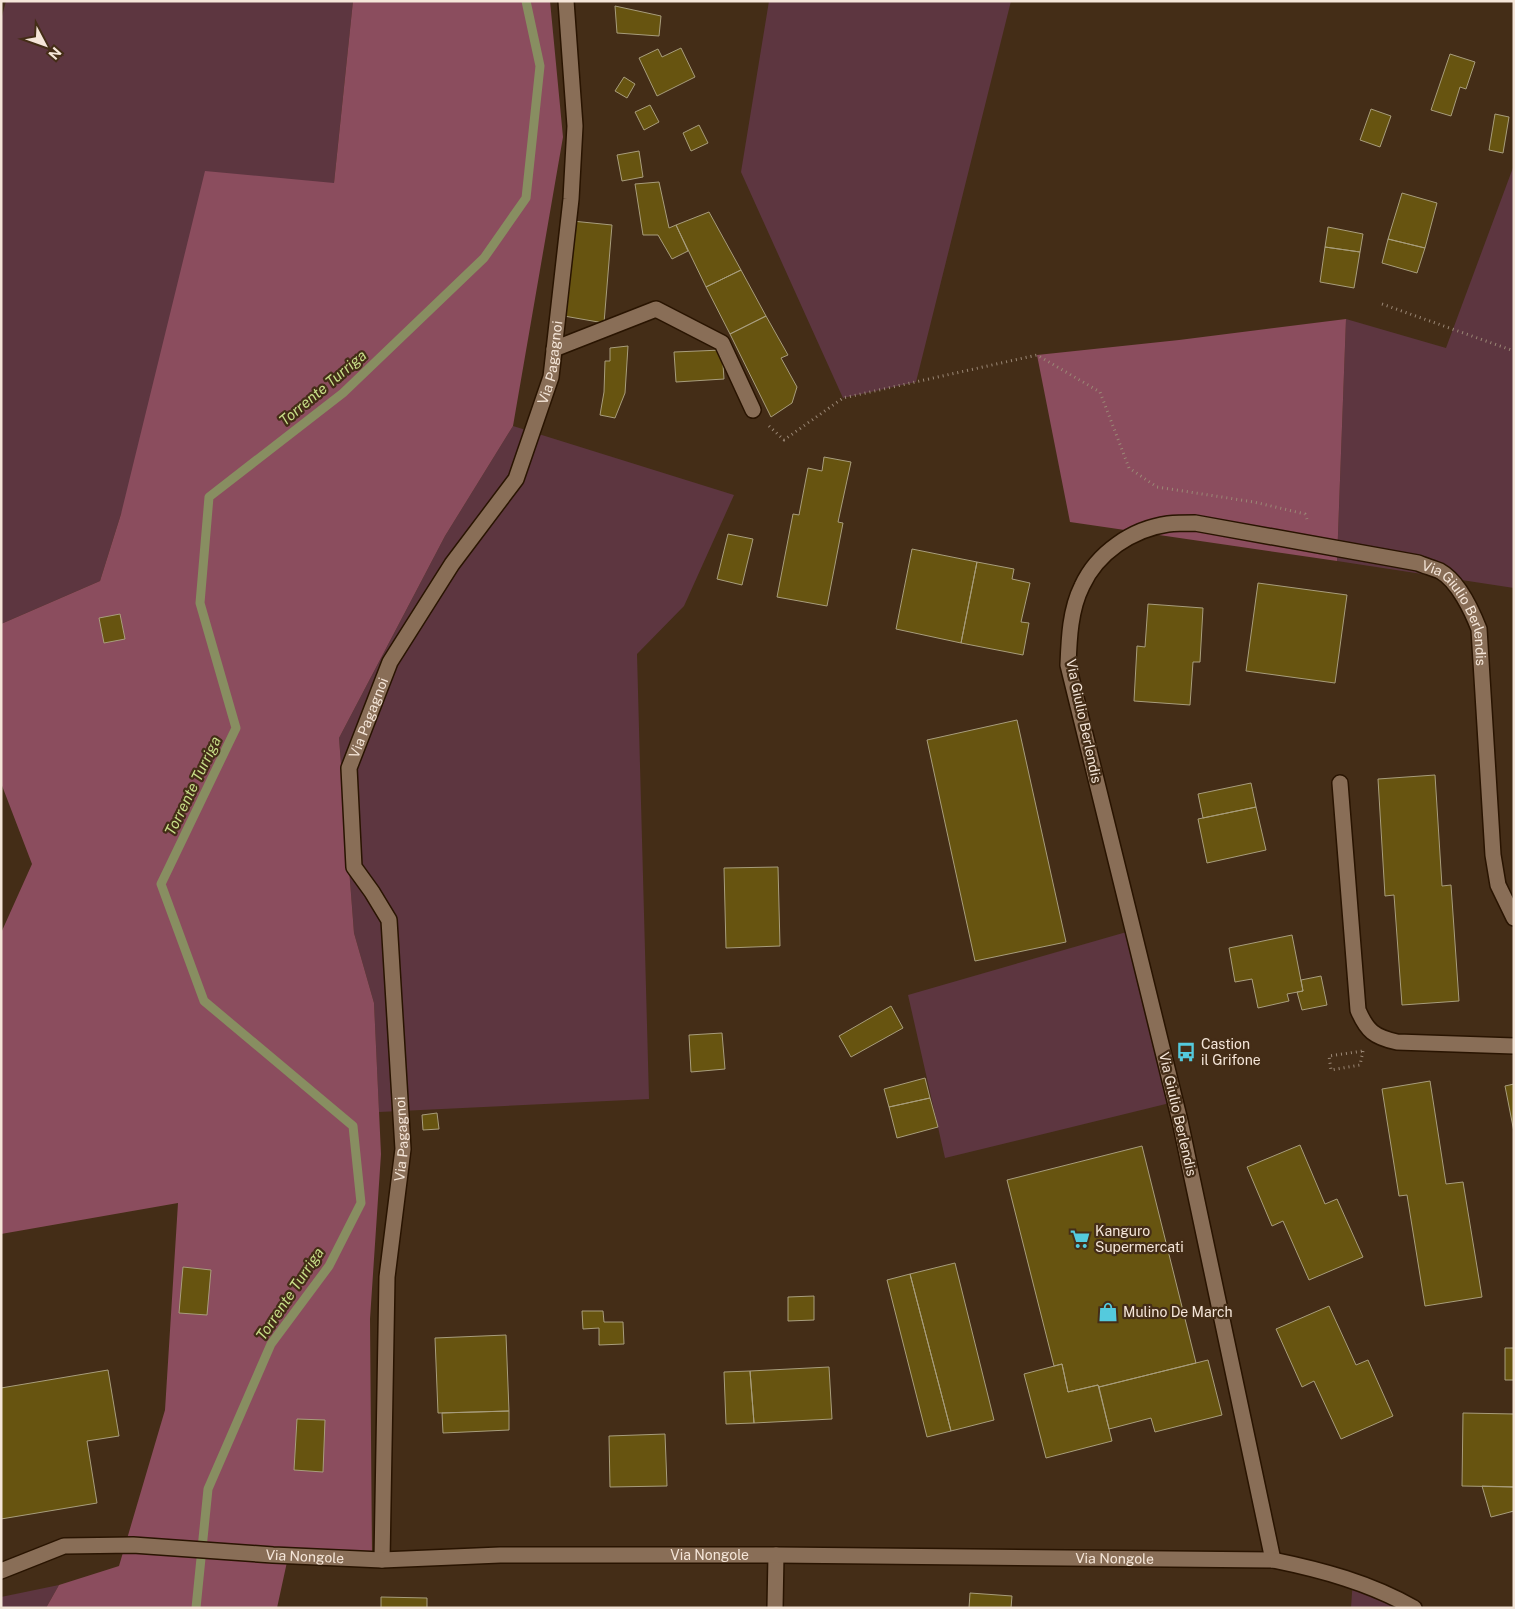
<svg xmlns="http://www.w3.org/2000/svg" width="1515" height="1609" font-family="'Public Sans',sans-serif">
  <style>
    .green { fill: #5d3640 }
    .forest { fill: #8b4d5e }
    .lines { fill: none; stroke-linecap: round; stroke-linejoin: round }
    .stream { stroke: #888e61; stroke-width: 9 }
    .building { fill: #675410; stroke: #a89d7c }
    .lane-casing { stroke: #291401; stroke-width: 18 }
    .street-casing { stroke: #291401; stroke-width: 18 }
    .secondary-casing { stroke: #291401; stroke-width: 18 }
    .path { stroke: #9b8876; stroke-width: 3; stroke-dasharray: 1 4; stroke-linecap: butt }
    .lane { stroke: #896e57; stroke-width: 15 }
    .street { stroke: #896e57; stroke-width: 15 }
    .secondary { stroke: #896e57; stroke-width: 15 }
    .labels { text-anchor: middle; stroke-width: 4.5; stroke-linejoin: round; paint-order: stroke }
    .street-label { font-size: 14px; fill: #f5e6d9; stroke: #442d17 }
    .poi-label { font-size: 14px; fill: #f5e6d9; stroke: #442d17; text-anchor: start }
    .water-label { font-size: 15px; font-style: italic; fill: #c7de87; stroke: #442d17 }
  </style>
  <rect width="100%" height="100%" fill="#442d17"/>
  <path class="green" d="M 6,1 L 353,1 L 334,183 L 121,514 L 100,581 L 1,624 L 1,20 Z
    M 769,1 L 1011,1 L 916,382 L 843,398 L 741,172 Z
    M 1514,165 L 1514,588 L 1337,561 L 1346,319 L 1446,348 Z
    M 513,426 L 734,495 L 684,606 L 637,654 L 649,1099 L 379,1112 L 374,1003 L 354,933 L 339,738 L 445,536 Z
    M 1130,931 L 1178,1101 L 945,1158 L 908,995 Z
    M 1353,1578 L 1403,1608 L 1351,1608 Z
    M 59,1585 L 46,1608 L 1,1608 L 1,1597 Z"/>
  <path class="forest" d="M 353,1 L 550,1 L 563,137 L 513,426 L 445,536 L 339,738 L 354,933 L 374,1003 L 381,1154 L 370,1319 L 372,1552 L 290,1548 L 277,1608 L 46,1608 L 59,1585 L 119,1566 L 165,1410 L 178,1203 L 1,1234 L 1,933 L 32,864 L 1,783 L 1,624 L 100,581 L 121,514 L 205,171 L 334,183 Z
    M 1346,319 L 1337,561 L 1070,522 L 1037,355 L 1179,340 Z"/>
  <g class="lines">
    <path class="stream" d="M 196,1608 L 208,1489 L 271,1344 L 329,1266 L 361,1203 L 353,1126 L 204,1001 L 161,884 L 236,728 L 200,603 L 209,497 L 343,393 L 484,258 L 526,198 L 540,66 L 526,1"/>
  </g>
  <path class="building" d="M 615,6 L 661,16 L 659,36 L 617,33 Z
    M 681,48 L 695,77 L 657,96 L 639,58 L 658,49 L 662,57 Z
    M 1450,54 L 1475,62 L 1466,89 L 1460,87 L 1451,116 L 1431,110 Z
    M 624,77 L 635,84 L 627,98 L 615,91 Z
    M 650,105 L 659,122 L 644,130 L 635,112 Z
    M 1371,109 L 1391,116 L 1380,147 L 1360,140 Z
    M 1495,114 L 1509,117 L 1503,153 L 1489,150 Z
    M 699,125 L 708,143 L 691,151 L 683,133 Z
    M 639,151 L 643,177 L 622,181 L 617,155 Z
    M 659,182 L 669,228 L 676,225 L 688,251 L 672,259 L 658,235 L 643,235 L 635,184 Z
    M 1402,193 L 1437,203 L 1425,248 L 1388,239 Z
    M 709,212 L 741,270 L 706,287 L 676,225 Z
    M 572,221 L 612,225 L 604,323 L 564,316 Z
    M 1328,227 L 1363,234 L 1360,252 L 1325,247 Z
    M 1388,239 L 1425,248 L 1417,273 L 1382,263 Z
    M 1325,247 L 1360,252 L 1354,288 L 1320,282 Z
    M 741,270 L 766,316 L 730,334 L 706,287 Z
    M 766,316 L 788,355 L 781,358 L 797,387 L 792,403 L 771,417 L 730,334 Z
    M 628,346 L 625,393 L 615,418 L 600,415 L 604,392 L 605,361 L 610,361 L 610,348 Z
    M 722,350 L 724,379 L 676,382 L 674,352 Z
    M 824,457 L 851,462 L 838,522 L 843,523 L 827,606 L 777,597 L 793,514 L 799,515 L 808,468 L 822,471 Z
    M 728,534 L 753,539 L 742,585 L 717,579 Z
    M 912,549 L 977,562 L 961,643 L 896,629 Z
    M 977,562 L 1014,569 L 1012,579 L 1030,583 L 1021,622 L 1029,623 L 1023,655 L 961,643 Z
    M 1258,583 L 1347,595 L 1335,683 L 1246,671 Z
    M 1148,604 L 1203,608 L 1200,662 L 1193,662 L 1190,705 L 1134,701 L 1137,646 L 1145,647 Z
    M 120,614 L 125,639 L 104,643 L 99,618 Z
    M 1017,720 L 1066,942 L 975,961 L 927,740 Z
    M 1435,775 L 1442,886 L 1451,885 L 1459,1001 L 1402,1005 L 1394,895 L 1385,896 L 1378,779 Z
    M 1251,783 L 1256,807 L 1203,818 L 1198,794 Z
    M 1256,807 L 1266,850 L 1207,863 L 1198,819 Z
    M 778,867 L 780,946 L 726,948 L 724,868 Z
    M 1292,935 L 1303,991 L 1287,994 L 1289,1001 L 1258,1008 L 1252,979 L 1235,982 L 1229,948 Z
    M 1321,976 L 1327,1005 L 1302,1010 L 1297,992 L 1303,991 L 1301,980 Z
    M 891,1006 L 903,1028 L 851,1057 L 839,1036 Z
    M 722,1033 L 725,1069 L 691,1072 L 689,1035 Z
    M 925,1078 L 930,1098 L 889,1107 L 884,1089 Z
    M 1430,1081 L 1446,1184 L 1463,1182 L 1482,1297 L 1425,1306 L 1407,1195 L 1399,1196 L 1382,1089 Z
    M 1514,1084 L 1514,1132 L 1505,1086 Z
    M 930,1098 L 938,1127 L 897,1138 L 889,1107 Z
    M 437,1113 L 439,1129 L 423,1130 L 422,1115 Z
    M 1300,1145 L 1325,1204 L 1337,1199 L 1363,1257 L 1309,1280 L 1283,1221 L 1272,1226 L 1247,1167 Z
    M 1142,1146 L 1196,1363 L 1099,1387 L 1098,1385 L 1068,1392 L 1062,1364 L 1054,1366 L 1007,1180 Z
    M 955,1263 L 994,1420 L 951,1431 L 910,1274 Z
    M 183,1267 L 211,1270 L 207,1315 L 179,1313 Z
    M 910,1274 L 951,1431 L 927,1437 L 887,1280 Z
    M 814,1296 L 814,1320 L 788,1321 L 788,1297 Z
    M 1329,1306 L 1356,1365 L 1368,1360 L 1393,1416 L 1341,1439 L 1314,1381 L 1302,1387 L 1276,1329 Z
    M 582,1311 L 603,1311 L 604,1322 L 623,1322 L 624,1344 L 599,1345 L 599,1328 L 583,1329 Z
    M 506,1335 L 509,1411 L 438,1413 L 435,1338 Z
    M 1505,1348 L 1514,1348 L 1514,1380 L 1505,1380 Z
    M 1208,1360 L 1222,1415 L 1155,1432 L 1151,1418 L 1109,1429 L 1099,1387 Z
    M 1062,1364 L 1068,1392 L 1098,1385 L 1112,1441 L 1046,1458 L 1024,1374 Z
    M 829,1367 L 832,1419 L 754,1423 L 750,1371 Z
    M 108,1370 L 119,1436 L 87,1441 L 97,1503 L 1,1519 L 1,1388 Z
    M 750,1371 L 754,1423 L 726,1424 L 724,1372 Z
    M 509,1411 L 509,1430 L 443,1433 L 442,1413 Z
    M 1463,1413 L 1514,1414 L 1514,1487 L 1462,1486 Z
    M 297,1419 L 325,1420 L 323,1472 L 294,1470 Z
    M 665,1434 L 667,1486 L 610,1487 L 609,1436 Z
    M 1482,1486 L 1514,1487 L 1514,1511 L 1491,1517 Z
    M 970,1593 L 1012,1596 L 1011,1608 L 969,1608 Z
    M 381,1597 L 427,1598 L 427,1608 L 381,1608 Z"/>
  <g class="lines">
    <defs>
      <path id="lane" d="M 1340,783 L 1358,1010 C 1367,1031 1374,1037 1397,1042 L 1514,1046"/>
      <g id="street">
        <path d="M 554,349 L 656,309 L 722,343 L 753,410"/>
        <path id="s1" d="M 382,1560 L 387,1277 L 403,1149 L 389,920 L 372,892 L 354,867 L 349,768 L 390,662 L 452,564 L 516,479 L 551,377 L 571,199 L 575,126 L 566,1"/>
        <path id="s2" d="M 1273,1560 L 1180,1121 L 1068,665 C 1069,639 1070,610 1082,586 C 1097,553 1132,529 1168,524 C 1177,523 1186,523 1195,523 L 1418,563 C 1425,566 1433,568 1440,571 C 1458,581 1472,611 1479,629 L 1493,855 L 1498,885 L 1514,918"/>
        <path d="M 775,1608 L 776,1555"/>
      </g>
      <g id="secondary">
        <path id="s3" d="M 1,1571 L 64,1546 L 133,1545 L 273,1555 L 382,1560 L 500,1555 L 776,1555 L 1273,1560 C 1322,1570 1370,1583 1414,1608"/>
      </g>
    </defs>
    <use href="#lane" class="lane-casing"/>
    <use href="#street" class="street-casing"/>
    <use href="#secondary" class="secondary-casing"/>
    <path class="path" d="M 1382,304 L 1514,351
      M 769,426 L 784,440 L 843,398 L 1037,355 L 1100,392 L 1129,468 L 1157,487 L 1254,502 L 1305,514 L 1307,519
      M 1363,1051 L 1360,1065 L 1331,1070 L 1329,1056 Z"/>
    <use href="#lane" class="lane"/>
    <use href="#street" class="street"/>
    <use href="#secondary" class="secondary"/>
  </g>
  <defs>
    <symbol id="bus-bare" viewBox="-9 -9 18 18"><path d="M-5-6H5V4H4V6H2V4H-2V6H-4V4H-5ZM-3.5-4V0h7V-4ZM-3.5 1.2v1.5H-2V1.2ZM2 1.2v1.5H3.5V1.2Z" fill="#54cadd" stroke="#442d17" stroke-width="2.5" paint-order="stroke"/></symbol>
    <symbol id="supermarket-bare" viewBox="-9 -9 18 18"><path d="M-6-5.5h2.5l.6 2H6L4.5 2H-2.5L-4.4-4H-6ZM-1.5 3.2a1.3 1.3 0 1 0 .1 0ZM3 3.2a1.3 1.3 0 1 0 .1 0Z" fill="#54cadd" stroke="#442d17" stroke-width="2.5" paint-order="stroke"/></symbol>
    <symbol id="shop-bare" viewBox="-9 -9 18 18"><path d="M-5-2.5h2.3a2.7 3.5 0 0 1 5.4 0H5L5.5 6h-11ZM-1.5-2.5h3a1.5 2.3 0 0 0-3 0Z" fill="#54cadd" stroke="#442d17" stroke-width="2.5" paint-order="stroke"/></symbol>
  </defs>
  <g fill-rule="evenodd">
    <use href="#bus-bare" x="1172" y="1038" width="28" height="28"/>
    <use href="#supermarket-bare" x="1066" y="1225" width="28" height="28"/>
    <use href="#shop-bare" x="1094" y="1298" width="28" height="28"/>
  </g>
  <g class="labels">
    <g class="street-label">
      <text dy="5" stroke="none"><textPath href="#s1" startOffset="1262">Via Pagagnoi</textPath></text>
      <text dy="5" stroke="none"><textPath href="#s2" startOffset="1431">Via Giulio Berlendis</textPath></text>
      <text dy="5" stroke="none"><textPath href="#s1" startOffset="858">Via Pagagnoi</textPath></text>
      <text transform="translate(1084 721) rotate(78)" y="5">Via Giulio Berlendis</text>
      <text transform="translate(1178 1114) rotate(77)" y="5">Via Giulio Berlendis</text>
      <text dy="5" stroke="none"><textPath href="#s1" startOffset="422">Via Pagagnoi</textPath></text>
      <text dy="5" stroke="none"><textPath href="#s3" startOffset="714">Via Nongole</textPath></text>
      <text dy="5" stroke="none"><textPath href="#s3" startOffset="309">Via Nongole</textPath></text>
      <text dy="5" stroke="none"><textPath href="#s3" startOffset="1119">Via Nongole</textPath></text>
    </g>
    <g class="poi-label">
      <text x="1201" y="1049">Castion<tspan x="1201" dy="16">il Grifone</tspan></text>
      <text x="1095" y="1236">Kanguro<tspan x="1095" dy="16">Supermercati</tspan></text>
      <text x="1123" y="1317">Mulino De March</text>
    </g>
    <g class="water-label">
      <text transform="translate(323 388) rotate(-40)" y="5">Torrente Turriga</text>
      <text transform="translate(193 786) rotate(-64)" y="5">Torrente Turriga</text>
      <text transform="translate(290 1294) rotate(-56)" y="5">Torrente Turriga</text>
    </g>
  </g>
  <rect width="1515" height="1609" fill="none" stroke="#f5e6d9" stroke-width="5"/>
  <g transform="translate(45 45) rotate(131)" stroke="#442d17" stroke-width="4" paint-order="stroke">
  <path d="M0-4L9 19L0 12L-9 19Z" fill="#f5e6d9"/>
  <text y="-8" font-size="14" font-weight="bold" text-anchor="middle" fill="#f5e6d9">N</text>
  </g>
</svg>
